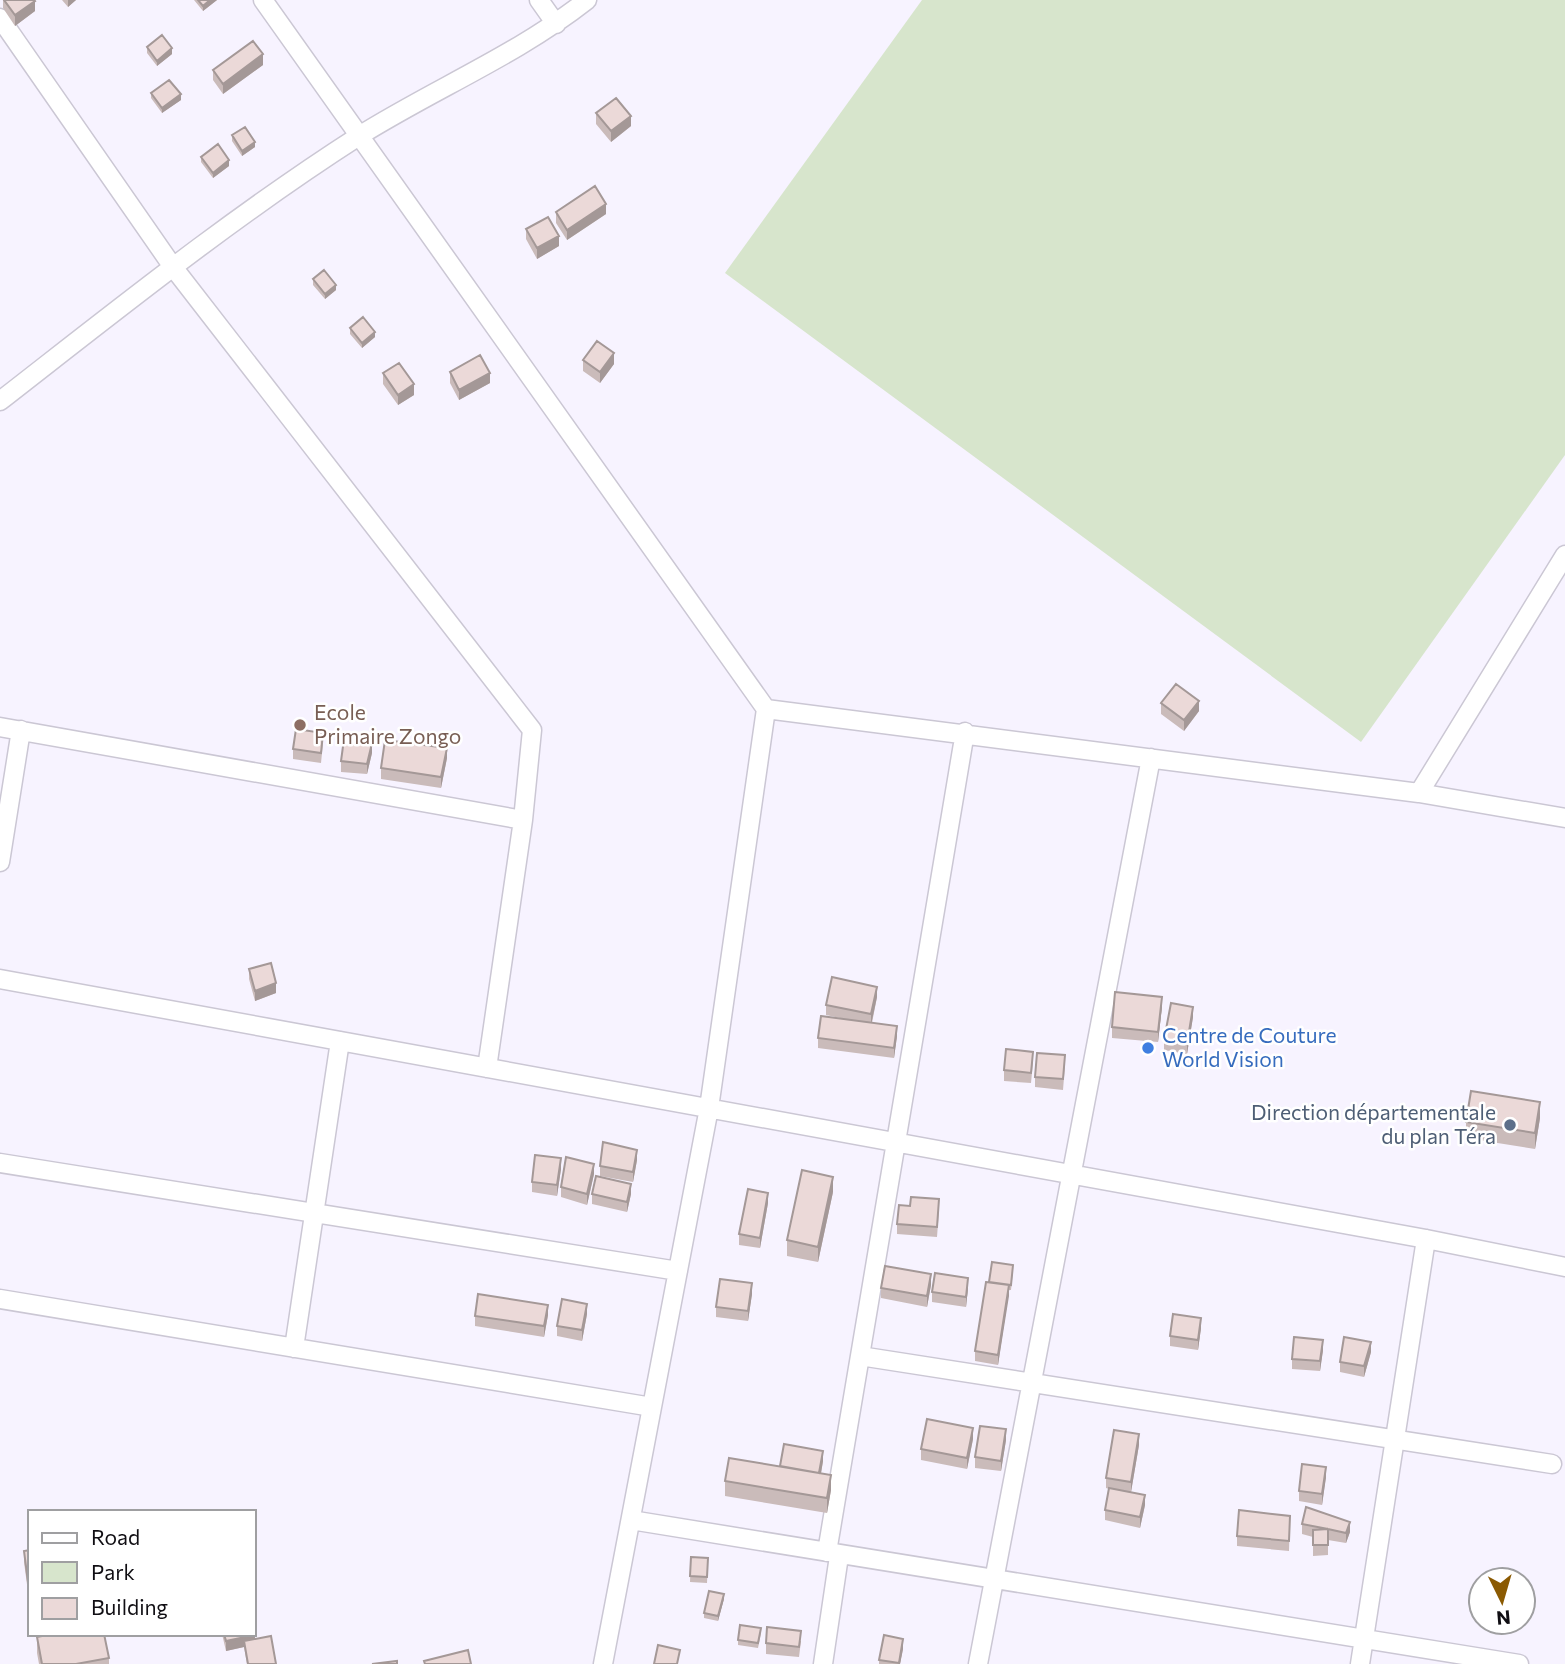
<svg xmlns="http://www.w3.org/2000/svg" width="1565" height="1664" font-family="Commissioner,sans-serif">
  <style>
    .green { fill: #d7e5cc }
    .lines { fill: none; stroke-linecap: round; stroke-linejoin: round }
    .minor-casing { stroke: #cbc7d4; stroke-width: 21 }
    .minor { stroke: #fff; stroke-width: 18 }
    .wall { fill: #cabbba }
    .shaded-wall { fill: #a49897 }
    .building { fill: #ebd9d8; stroke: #a49897; stroke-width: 2 }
    .education-dot { fill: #8d6e63; stroke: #fff; stroke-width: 2.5 }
    .shop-dot { fill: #3f7fe0; stroke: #fff; stroke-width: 2.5 }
    .service-dot { fill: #5c6f8a; stroke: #fff; stroke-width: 2.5 }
    .labels { text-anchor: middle; stroke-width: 5; stroke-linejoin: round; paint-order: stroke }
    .education-label { font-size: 21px; fill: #785e54; stroke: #fff; text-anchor: start }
    .shop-label { font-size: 21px; fill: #366cbe; stroke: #fff; text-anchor: start }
    .service-label { font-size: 21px; fill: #4e5e75; stroke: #fff; text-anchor: end }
  </style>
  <rect width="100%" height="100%" fill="#f7f3ff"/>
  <path class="green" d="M 922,0 L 1565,0 L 1565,455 L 1361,742 L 725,273 Z"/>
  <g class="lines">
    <defs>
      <path id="minor" d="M 263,0 L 766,709 L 709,1108 L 603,1664
        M 539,0 L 556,24
        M 0,18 L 173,267 L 532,730 L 523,820 L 487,1068
        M 0,401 C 117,310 234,216 359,136 C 434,89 517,55 587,0
        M 766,709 L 1419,793 L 1565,818
        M 0,727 L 523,820
        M 1419,793 L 1565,555
        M 0,862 L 21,730
        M 0,979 L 1426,1239 L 1565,1267
        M 0,1163 L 678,1271
        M 0,1299 L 652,1407
        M 294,1348 L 340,1041
        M 860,1356 L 1552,1464
        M 631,1520 L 1519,1664
        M 827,1552 L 965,732
        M 823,1664 L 839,1556
        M 978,1664 L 1151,758
        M 1360,1664 L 1426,1239"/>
    </defs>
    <use href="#minor" class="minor-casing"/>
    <use href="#minor" class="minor"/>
  </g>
  <path class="wall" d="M 3,0 L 34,0 L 35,11 L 15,26 L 3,8 Z
    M 62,0 L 76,0 L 68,7 Z
    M 194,0 L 217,0 L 203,11 Z
    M 147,47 L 172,54 L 157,66 L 147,53 Z
    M 263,65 L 223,94 L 213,80 L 213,70 Z
    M 151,93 L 181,100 L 162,113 L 151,98 Z
    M 596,113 L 631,126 L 611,142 L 596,124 Z
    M 232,135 L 255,147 L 242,156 L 232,141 Z
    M 201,157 L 229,166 L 213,178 L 201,162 Z
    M 556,212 L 606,214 L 567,240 L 556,223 Z
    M 526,229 L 559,246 L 537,259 L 526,239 Z
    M 313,279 L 336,290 L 325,299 L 313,285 Z
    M 350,328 L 375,337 L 362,348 L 350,334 Z
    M 583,360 L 614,364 L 600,383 L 583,371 Z
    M 450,372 L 490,383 L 459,400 L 450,383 Z
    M 383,373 L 414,395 L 398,405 L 383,384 Z
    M 1161,703 L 1199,711 L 1184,731 L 1161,714 Z
    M 323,743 L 321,763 L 293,759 L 293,749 Z
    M 372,753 L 367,774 L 341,772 L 341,761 Z
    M 447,758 L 441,788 L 381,779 L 381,768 Z
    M 249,969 L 276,993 L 255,1001 L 249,979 Z
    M 877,997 L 872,1023 L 897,1036 L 894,1058 L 818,1048 L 818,1038 L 845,1019 L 826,1015 L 826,1005 Z
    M 1162,1007 L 1158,1042 L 1112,1038 L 1112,1027 Z
    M 1193,1017 L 1187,1054 L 1164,1050 L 1164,1040 Z
    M 1033,1062 L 1031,1083 L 1004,1081 L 1004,1070 Z
    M 1065,1065 L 1063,1090 L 1035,1087 L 1035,1077 Z
    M 1540,1118 L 1535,1149 L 1466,1138 L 1466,1122 Z
    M 637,1160 L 633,1182 L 600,1176 L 600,1166 Z
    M 561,1169 L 557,1196 L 532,1192 L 532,1182 Z
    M 594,1174 L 587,1205 L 561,1197 L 561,1187 Z
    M 833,1192 L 818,1262 L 787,1256 L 787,1240 Z
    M 592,1194 L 631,1194 L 627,1212 L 592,1204 Z
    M 768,1203 L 760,1248 L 739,1245 L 739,1234 Z
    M 939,1210 L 937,1237 L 897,1234 L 897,1224 Z
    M 1013,1271 L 1011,1290 L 1009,1290 L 998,1365 L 975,1361 L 975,1351 L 989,1282 Z
    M 931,1285 L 927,1307 L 881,1298 L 881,1288 Z
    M 968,1288 L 966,1307 L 932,1302 L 932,1292 Z
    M 752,1294 L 748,1321 L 716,1317 L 716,1307 Z
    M 587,1314 L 582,1341 L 557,1336 L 557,1326 Z
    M 548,1315 L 544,1337 L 475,1326 L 475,1316 Z
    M 1201,1328 L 1198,1350 L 1170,1346 L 1170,1336 Z
    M 1323,1350 L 1320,1371 L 1292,1369 L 1292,1359 Z
    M 1371,1352 L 1364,1377 L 1340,1372 L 1340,1362 Z
    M 973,1439 L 967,1469 L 921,1460 L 921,1449 Z
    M 1006,1440 L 1001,1471 L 975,1468 L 975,1457 Z
    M 1139,1445 L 1131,1492 L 1145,1505 L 1140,1528 L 1105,1520 L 1105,1510 L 1109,1489 L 1106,1488 L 1106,1478 Z
    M 823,1461 L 821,1473 L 831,1490 L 827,1513 L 725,1496 L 725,1481 L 780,1466 Z
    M 1326,1477 L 1322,1505 L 1299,1501 L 1299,1491 Z
    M 1290,1516 L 1289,1551 L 1237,1546 L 1237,1536 Z
    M 1302,1524 L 1350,1532 L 1346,1543 L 1328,1540 L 1328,1555 L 1313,1556 L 1313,1537 L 1302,1534 Z
    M 30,1550 L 30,1592 L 28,1592 L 24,1562 L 24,1551 Z
    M 691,1557 L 708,1558 L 707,1583 L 690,1582 Z
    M 724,1599 L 718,1621 L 704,1618 L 704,1613 Z
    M 761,1633 L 758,1648 L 738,1645 L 738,1640 Z
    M 222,1634 L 254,1634 L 255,1639 L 276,1664 L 247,1664 L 244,1647 L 226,1651 Z
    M 37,1637 L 109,1658 L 109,1664 L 39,1664 L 37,1653 Z
    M 801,1641 L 799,1657 L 766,1654 L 766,1643 Z
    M 903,1649 L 900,1664 L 879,1664 L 879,1660 Z"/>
  <path class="shaded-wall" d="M 68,0 L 76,0 L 68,7 Z
    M 210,0 L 217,0 L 203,11 L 203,6 Z
    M 35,1 L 35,11 L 15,26 L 15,15 Z
    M 172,48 L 172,54 L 157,66 L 157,61 Z
    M 263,54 L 263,65 L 223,94 L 223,84 Z
    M 181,94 L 181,100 L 162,113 L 162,108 Z
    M 631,116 L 631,126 L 611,142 L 611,131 Z
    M 255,142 L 255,147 L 242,156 L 242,151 Z
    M 229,160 L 229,166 L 213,178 L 213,173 Z
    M 606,204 L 606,214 L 567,240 L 567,230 Z
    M 559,236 L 559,246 L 537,259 L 537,248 Z
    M 336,285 L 336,290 L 325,299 L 325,294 Z
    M 375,332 L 375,337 L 362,348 L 362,343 Z
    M 614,353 L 614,364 L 600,383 L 600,372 Z
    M 490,373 L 490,383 L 459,400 L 459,390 Z
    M 414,384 L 414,395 L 398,405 L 398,395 Z
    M 1199,701 L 1199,711 L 1184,731 L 1184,720 Z
    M 372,743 L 372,753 L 367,774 L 367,764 Z
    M 447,748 L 447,758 L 441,788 L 441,777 Z
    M 276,983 L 276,993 L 255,1001 L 255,991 Z
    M 877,987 L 877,997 L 871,1025 L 871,1014 Z
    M 1162,997 L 1162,1007 L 1158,1042 L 1158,1032 Z
    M 1193,1007 L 1193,1017 L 1187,1054 L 1187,1044 Z
    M 897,1026 L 897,1036 L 894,1058 L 894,1048 Z
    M 1540,1102 L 1540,1118 L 1535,1149 L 1535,1133 Z
    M 637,1150 L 637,1160 L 633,1182 L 633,1172 Z
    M 561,1158 L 561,1169 L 557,1196 L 557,1185 Z
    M 594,1164 L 594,1174 L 587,1205 L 587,1194 Z
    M 833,1177 L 833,1192 L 818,1262 L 818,1247 Z
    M 631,1184 L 631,1194 L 627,1212 L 627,1202 Z
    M 768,1193 L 768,1203 L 760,1248 L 760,1238 Z
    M 931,1274 L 931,1285 L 927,1307 L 927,1296 Z
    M 968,1278 L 968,1288 L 966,1307 L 966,1297 Z
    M 752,1283 L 752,1294 L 748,1321 L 748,1311 Z
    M 1009,1285 L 1009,1296 L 998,1365 L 998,1355 Z
    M 587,1304 L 587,1314 L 582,1341 L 582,1330 Z
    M 548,1305 L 548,1315 L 544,1337 L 544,1326 Z
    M 1201,1318 L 1201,1328 L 1198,1350 L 1198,1340 Z
    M 1323,1340 L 1323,1350 L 1320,1371 L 1320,1361 Z
    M 1371,1342 L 1371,1352 L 1364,1377 L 1364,1366 Z
    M 973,1428 L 973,1439 L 967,1469 L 967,1458 Z
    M 1006,1429 L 1006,1440 L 1001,1471 L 1001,1461 Z
    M 1139,1434 L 1139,1445 L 1131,1492 L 1131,1482 Z
    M 823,1451 L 823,1461 L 819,1485 L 819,1475 Z
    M 1326,1467 L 1326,1477 L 1322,1505 L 1322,1494 Z
    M 831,1475 L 831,1490 L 827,1513 L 827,1498 Z
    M 1145,1495 L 1145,1505 L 1140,1528 L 1140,1517 Z
    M 1350,1522 L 1350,1532 L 1346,1543 L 1346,1533 Z
    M 724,1594 L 724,1599 L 718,1621 L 718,1616 Z
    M 255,1635 L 255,1645 L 244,1641 L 244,1647 L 226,1651 L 226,1641 Z
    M 903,1639 L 903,1649 L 900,1664 L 899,1664 Z"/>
  <path class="building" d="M 4,0 L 34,0 L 35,1 L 15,15 Z
    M 198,0 L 210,0 L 203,6 Z
    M 162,35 L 172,48 L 157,61 L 147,47 Z
    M 253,41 L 263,54 L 223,84 L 213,70 Z
    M 169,80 L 181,94 L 162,108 L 151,93 Z
    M 616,98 L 631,116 L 611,131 L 596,113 Z
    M 245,127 L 255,142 L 242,151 L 232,135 Z
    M 218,144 L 229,160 L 213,173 L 201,157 Z
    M 595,186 L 606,204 L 567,230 L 556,212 Z
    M 548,217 L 559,236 L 537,248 L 526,229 Z
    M 324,270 L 336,285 L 325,294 L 313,279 Z
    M 363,317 L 375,332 L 362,343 L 350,328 Z
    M 597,341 L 614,353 L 600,372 L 583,360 Z
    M 480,355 L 490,373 L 459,390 L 450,372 Z
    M 399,363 L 414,384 L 398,395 L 383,373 Z
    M 1176,684 L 1199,701 L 1184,720 L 1161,703 Z
    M 296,729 L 323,733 L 321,753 L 293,749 Z
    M 344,739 L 372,743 L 367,764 L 341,761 Z
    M 385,740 L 447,748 L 441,777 L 381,768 Z
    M 271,963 L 276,983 L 255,991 L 249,969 Z
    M 832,977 L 877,987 L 871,1014 L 826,1005 Z
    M 1115,992 L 1162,997 L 1158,1032 L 1112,1027 Z
    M 1171,1003 L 1193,1007 L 1187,1044 L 1164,1040 Z
    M 821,1016 L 897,1026 L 894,1048 L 818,1038 Z
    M 1006,1049 L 1033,1052 L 1031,1073 L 1004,1070 Z
    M 1037,1053 L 1065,1055 L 1063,1079 L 1035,1077 Z
    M 1471,1091 L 1540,1102 L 1535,1133 L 1466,1122 Z
    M 603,1142 L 637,1150 L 633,1172 L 600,1166 Z
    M 535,1155 L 561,1158 L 557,1185 L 532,1182 Z
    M 566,1157 L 594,1164 L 587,1194 L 561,1187 Z
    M 802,1170 L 833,1177 L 818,1247 L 787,1240 Z
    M 596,1176 L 631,1184 L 627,1202 L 592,1194 Z
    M 748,1189 L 768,1193 L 760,1238 L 739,1234 Z
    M 911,1197 L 939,1199 L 937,1227 L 897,1224 L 899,1205 L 910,1206 Z
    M 992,1262 L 1013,1265 L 1011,1285 L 989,1282 Z
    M 885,1266 L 931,1274 L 927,1296 L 881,1288 Z
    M 935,1273 L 968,1278 L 966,1297 L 932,1292 Z
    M 720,1279 L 752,1283 L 748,1311 L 716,1307 Z
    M 986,1282 L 1009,1285 L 998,1355 L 975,1351 Z
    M 478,1294 L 548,1305 L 544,1326 L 475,1316 Z
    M 562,1299 L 587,1304 L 582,1330 L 557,1326 Z
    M 1173,1314 L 1201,1318 L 1198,1340 L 1170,1336 Z
    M 1294,1337 L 1323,1340 L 1320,1361 L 1292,1359 Z
    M 1344,1337 L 1371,1342 L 1364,1366 L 1340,1362 Z
    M 927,1419 L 973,1428 L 967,1458 L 921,1449 Z
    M 980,1426 L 1006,1429 L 1001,1461 L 975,1457 Z
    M 1114,1430 L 1139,1434 L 1131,1482 L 1106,1478 Z
    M 784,1444 L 823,1451 L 819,1473 L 780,1466 Z
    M 729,1458 L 831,1475 L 827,1498 L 725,1481 Z
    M 1302,1464 L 1326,1467 L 1322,1494 L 1299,1491 Z
    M 1109,1488 L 1145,1495 L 1140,1517 L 1105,1510 Z
    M 1306,1507 L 1350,1522 L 1346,1533 L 1328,1529 L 1328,1545 L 1313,1545 L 1313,1530 L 1328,1529 L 1302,1524 Z
    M 1239,1510 L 1290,1516 L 1289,1541 L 1237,1536 Z
    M 30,1550 L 30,1582 L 28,1582 L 24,1551 Z
    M 691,1557 L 708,1558 L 707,1577 L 690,1576 Z
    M 709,1591 L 724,1594 L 718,1616 L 704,1613 Z
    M 740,1625 L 761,1628 L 758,1643 L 738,1640 Z
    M 767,1627 L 801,1631 L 799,1647 L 766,1643 Z
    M 254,1629 L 255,1635 L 226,1641 L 224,1634 L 254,1634 Z
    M 52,1634 L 104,1634 L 109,1658 L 76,1664 L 42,1664 L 37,1637 Z
    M 884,1635 L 903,1639 L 899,1663 L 879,1660 Z
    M 271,1636 L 276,1664 L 248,1664 L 244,1641 Z
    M 658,1645 L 680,1650 L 677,1664 L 654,1664 Z
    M 468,1650 L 471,1664 L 425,1664 L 424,1661 Z
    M 397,1661 L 397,1664 L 372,1664 Z"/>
  <circle class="education-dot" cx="300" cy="725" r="7"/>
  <circle class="shop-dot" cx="1148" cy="1048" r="7"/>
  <circle class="service-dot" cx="1510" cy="1125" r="7"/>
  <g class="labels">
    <g class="education-label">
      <text x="314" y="720">Ecole<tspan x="314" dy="24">Primaire Zongo</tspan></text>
    </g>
    <g class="shop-label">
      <text x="1162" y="1043">Centre de Couture<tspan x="1162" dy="24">World Vision</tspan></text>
    </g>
    <g class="service-label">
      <text x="1496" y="1120">Direction départementale<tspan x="1496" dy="24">du plan Téra</tspan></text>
    </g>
  </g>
  <rect x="28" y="1510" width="228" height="126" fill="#ffffff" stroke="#9f9fa1" stroke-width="2"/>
  <rect x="42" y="1533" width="35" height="10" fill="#ffffff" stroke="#9f9fa1" stroke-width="2"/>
  <text x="91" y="1545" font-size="21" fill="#100e13">Road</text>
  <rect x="42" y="1562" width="35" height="21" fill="#d7e5cc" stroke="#9f9fa1" stroke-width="2"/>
  <text x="91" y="1580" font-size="21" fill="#100e13">Park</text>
  <rect x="42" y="1598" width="35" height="21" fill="#ebd9d8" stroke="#9f9fa1" stroke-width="2"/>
  <text x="91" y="1615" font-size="21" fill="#100e13">Building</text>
  <g transform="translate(1502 1601) rotate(175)"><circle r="33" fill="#ffffff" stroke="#9f9fa1" stroke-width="2"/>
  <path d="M0-5L12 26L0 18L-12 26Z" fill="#8b5a02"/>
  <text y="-10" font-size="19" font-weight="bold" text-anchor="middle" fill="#100e13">N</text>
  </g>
</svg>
